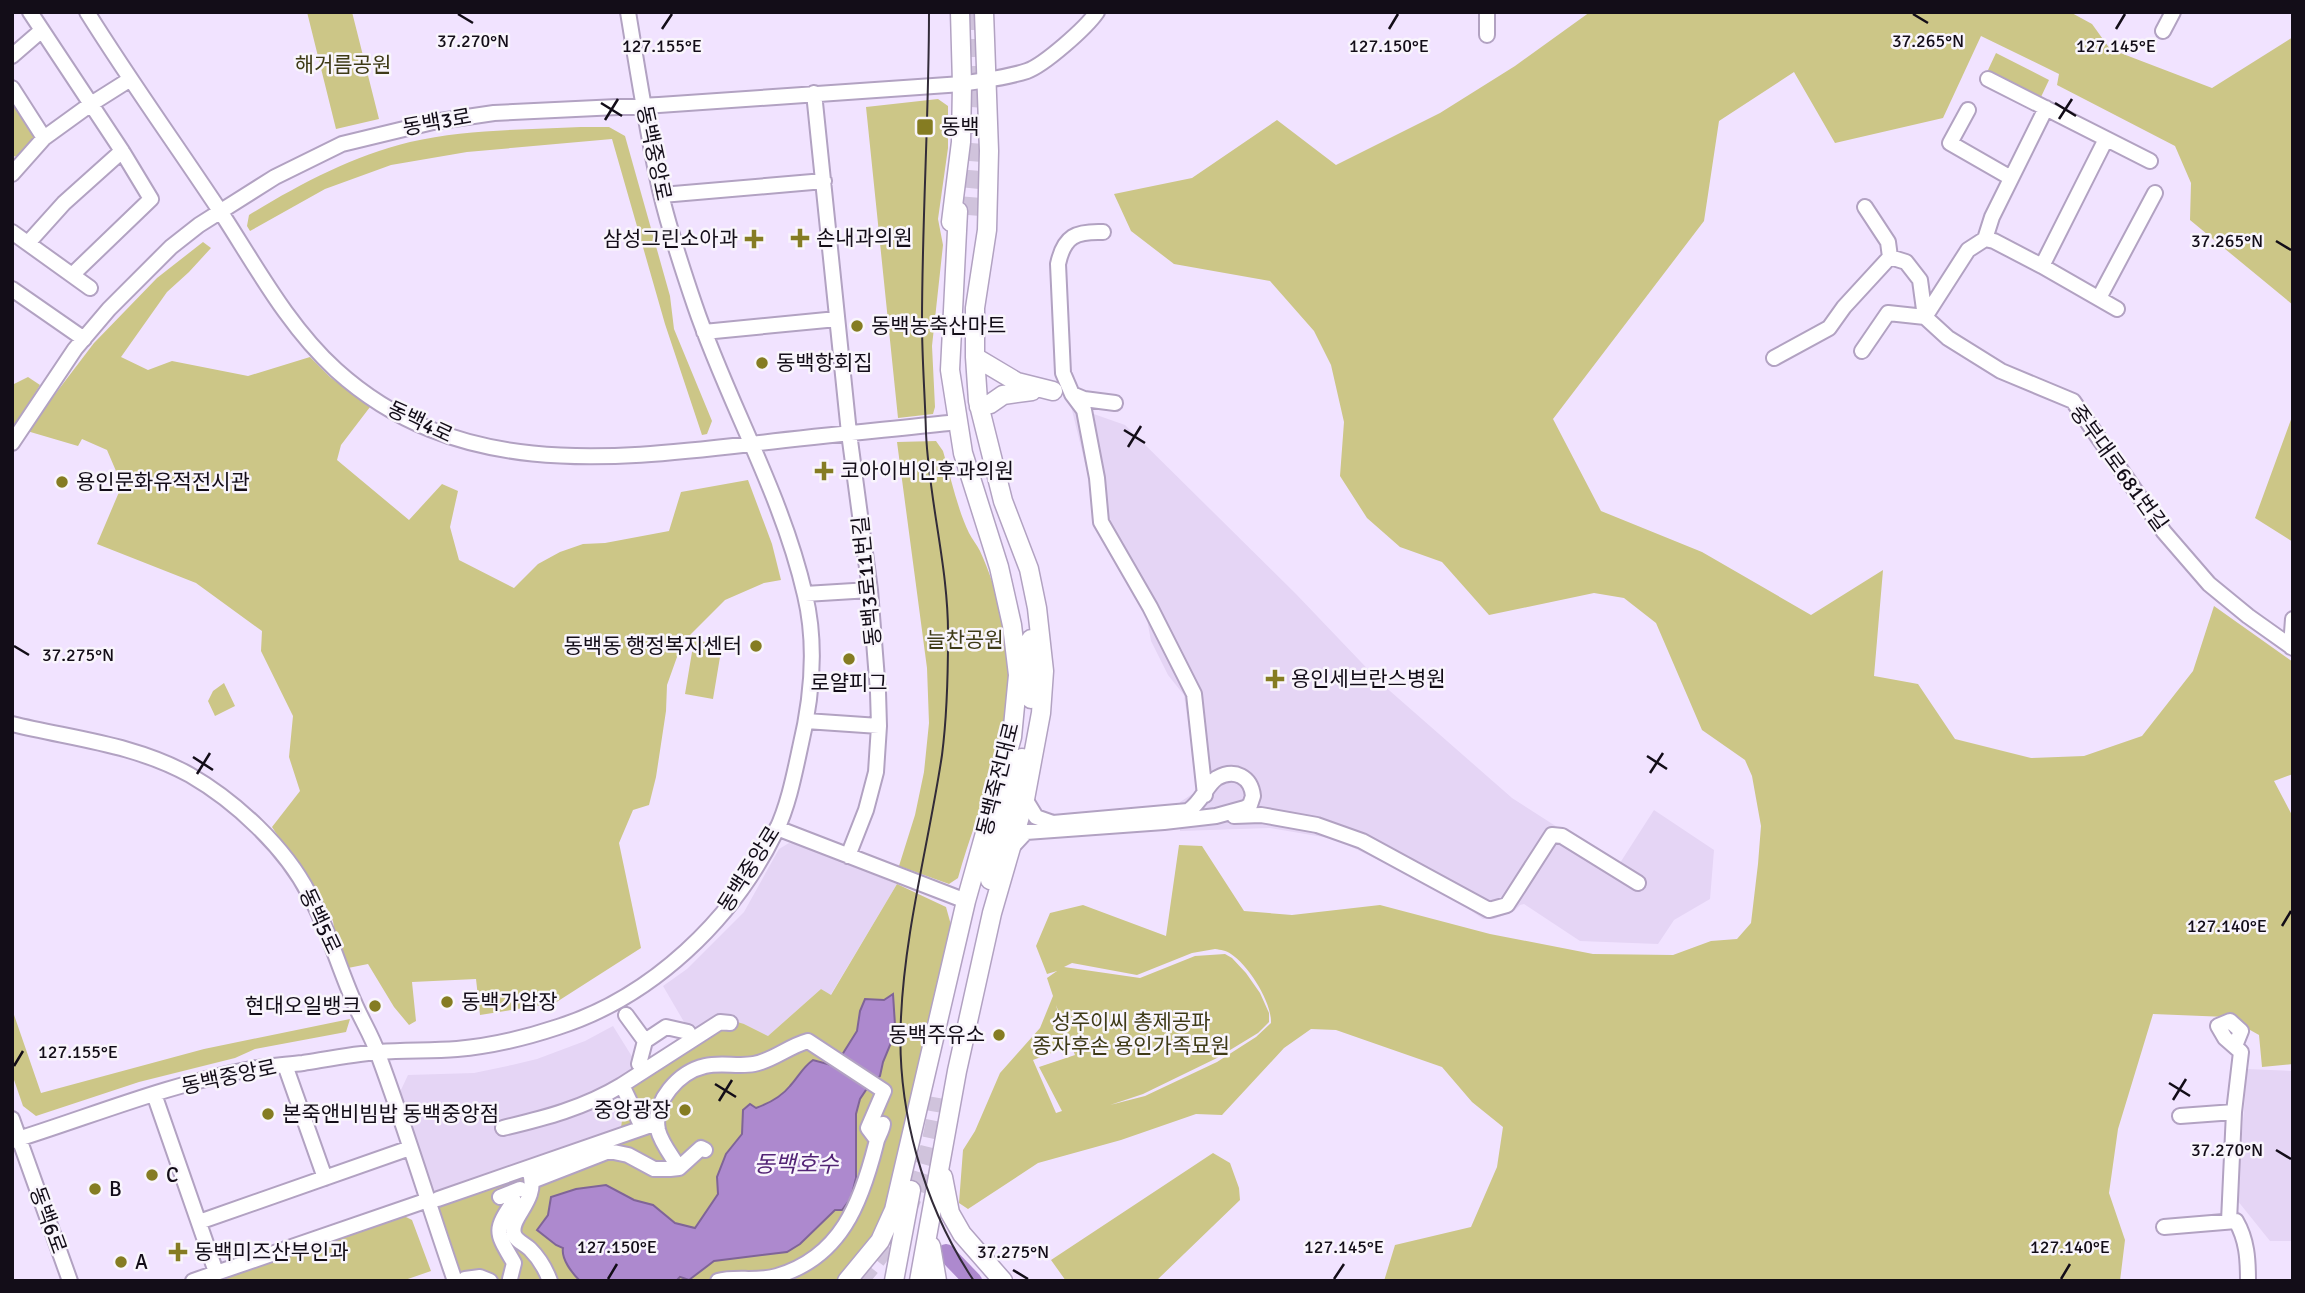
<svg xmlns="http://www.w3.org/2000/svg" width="2305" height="1293" font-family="Signika,'Noto Sans KR',sans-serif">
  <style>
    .built { fill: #e5d5f5 }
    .green { fill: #ccc687; fill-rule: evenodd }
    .water { fill: #ad89ce; stroke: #7f6497; stroke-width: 2 }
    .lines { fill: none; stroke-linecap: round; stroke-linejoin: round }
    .river { stroke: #ad89ce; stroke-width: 18 }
    .major-tunnel { stroke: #d0c3dc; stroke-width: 18; stroke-dasharray: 18 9; stroke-linecap: butt }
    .minor-casing { stroke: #b2a2c2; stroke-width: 18 }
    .major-casing { stroke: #b2a2c2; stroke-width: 21 }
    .minor { stroke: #fff; stroke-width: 14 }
    .major { stroke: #fff; stroke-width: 18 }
    .tram { stroke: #322b38; stroke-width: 2 }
    .ticks { fill: none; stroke: #130d18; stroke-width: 2.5 }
    .poi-dot { fill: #857c22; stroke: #f9f5fc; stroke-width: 2.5 }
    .labels { text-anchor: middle; stroke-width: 5; stroke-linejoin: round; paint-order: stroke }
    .park-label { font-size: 21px; fill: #3e3a16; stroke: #f9f5fc }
    .street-label { font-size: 21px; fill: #130d18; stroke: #f9f5fc }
    .poi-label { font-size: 21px; fill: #130d18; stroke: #f9f5fc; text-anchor: start }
    .water-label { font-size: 23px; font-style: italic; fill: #532475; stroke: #f9f5fc }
    .ticks-label { font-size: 18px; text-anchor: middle; fill: #130d18; stroke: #f9f5fc; stroke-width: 5; stroke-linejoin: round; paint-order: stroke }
  </style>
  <rect width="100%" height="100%" fill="#f1e3ff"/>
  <path class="built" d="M 1071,406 L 1125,425 L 1296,594 L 1382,684 L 1512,798 L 1618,866 L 1654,810 L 1714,850 L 1710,899 L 1674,920 L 1658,944 L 1580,941 L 1524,904 L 1520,905 L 1514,911 L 1494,919 L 1483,919 L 1443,891 L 1335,839 L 1270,828 L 1180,831 L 1180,802 L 1194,793 L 1197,784 L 1184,695 L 1168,675 L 1151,641 L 1147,619 L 1092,524 L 1092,492 Z
    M 789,843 L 799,844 L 897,884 L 830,996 L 821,989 L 768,1036 L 744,1024 L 694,1039 L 663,986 L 687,969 L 744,912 L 779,849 Z
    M 613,1026 L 641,1071 L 620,1141 L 438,1207 L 400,1092 L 408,1075 L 474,1073 L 512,1065 L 537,1059 L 585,1041 Z
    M 2247,1069 L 2293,1071 L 2293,1241 L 2270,1241 L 2237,1200 Z"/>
  <path class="green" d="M 307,12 L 352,12 L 379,119 L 336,129 Z
    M 1590,12 L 2070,12 L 2092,24 L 2110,49 L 2212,88 L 2293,37 L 2293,305 L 2190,220 L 2191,183 L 2175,146 L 2057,85 L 2059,74 L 1981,36 L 1943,118 L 1835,143 L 1794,72 L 1719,121 L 1704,221 L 1553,419 L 1601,511 L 1702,552 L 1811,615 L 1883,570 L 1874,676 L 1918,684 L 1955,739 L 2031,758 L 2084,756 L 2142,736 L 2193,671 L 2214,606 L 2293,662 L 2293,774 L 2274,781 L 2293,817 L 2293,1064 L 2262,1067 L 2259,1035 L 2227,1017 L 2153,1014 L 2118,1129 L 2109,1193 L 2125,1240 L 2120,1281 L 1384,1281 L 1395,1245 L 1471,1227 L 1497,1167 L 1503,1127 L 1472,1102 L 1442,1067 L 1336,1030 L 1311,1029 L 1284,1048 L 1222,1115 L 1196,1114 L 1121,1140 L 1038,1163 L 968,1209 L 959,1203 L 963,1150 L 975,1131 L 1000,1073 L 1040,1028 L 1053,996 L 1047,978 L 1057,971 L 1047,974 L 1036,946 L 1050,913 L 1083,905 L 1166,936 L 1179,845 L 1202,846 L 1244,911 L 1292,915 L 1380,905 L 1490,934 L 1593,954 L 1673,955 L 1711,941 L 1737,939 L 1751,923 L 1758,864 L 1761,826 L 1752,776 L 1745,760 L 1702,730 L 1656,623 L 1624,598 L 1594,593 L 1489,615 L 1442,562 L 1400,547 L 1367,518 L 1340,476 L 1344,422 L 1331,365 L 1314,331 L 1270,281 L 1174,264 L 1131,231 L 1114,194 L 1192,178 L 1277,120 L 1336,165 L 1440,113 L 1515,66 ZM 1215,949 C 1221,950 1226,950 1231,954 C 1248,965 1272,1002 1271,1023 L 1256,1037 L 1217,1062 L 1145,1096 L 1110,1105 L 1143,1094 L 1217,1058 L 1258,1033 L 1269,1022 L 1269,1013 L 1260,993 L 1246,973 L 1232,958 L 1225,954 L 1195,956 L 1140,978 L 1064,967 L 1072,963 L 1137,975 L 1192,953 ZM 1056,1005 L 1075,1055 L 1039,1067 L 1062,1111 L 1056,1113 L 1033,1060 L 1067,1047 Z
    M 1996,53 L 2049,80 L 2041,97 L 1988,70 Z
    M 12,98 L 36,137 L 19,157 L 12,156 Z
    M 938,99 L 948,106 L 948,148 L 938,219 L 943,245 L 932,346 L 935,407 L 933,414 L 898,418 L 866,107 Z
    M 581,127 L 609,127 L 625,136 L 670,296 L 674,329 L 712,421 L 707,434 L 702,435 L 665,324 L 612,139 L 467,152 L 391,165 L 325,189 L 250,231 L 247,226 L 249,215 C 300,184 352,156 410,142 C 466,129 525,130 581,127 Z
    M 203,242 L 211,248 L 189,272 L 167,292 L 121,357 L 148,370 L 172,361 L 248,376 L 310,357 L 330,377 L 370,407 L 341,445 L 337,460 L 409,520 L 442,484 L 458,491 L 450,527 L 459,560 L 514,588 L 538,564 L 560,552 L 583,544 L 605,543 L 669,531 L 681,492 L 748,480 L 772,544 L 781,580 L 764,583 L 725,600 L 682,643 L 667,685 L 666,711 L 656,777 L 649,805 L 633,810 L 619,843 L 641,948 L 555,1003 L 480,1015 L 476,979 L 412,982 L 416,1021 L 409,1025 L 394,1007 L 368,964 L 348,968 L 335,935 L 333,921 L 272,827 L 300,791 L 289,757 L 293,716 L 261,651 L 262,631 L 196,583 L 97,544 L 122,485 L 107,450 L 82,439 L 78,446 L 27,431 L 94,343 L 157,278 Z
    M 28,377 L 40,385 L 12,431 L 12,385 Z
    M 2293,414 L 2293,542 L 2255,518 Z
    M 936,441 L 943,451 C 951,478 957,508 969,533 C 972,539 977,545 980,551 C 1003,601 1013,659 1006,713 C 998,770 973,823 958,878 L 949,884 L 899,866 L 915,815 L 924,772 L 929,723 L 927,668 L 897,442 Z
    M 694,640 L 722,645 L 713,699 L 685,694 Z
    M 224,683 L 235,706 L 215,716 L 208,701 L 213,691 Z
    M 897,884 L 946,907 L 951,925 L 923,1044 L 899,1174 L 885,1220 L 855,1263 L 837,1281 L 463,1281 L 438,1207 L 619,1141 L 628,1080 L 717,1016 L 744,1024 L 768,1036 L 821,989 L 831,995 Z
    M 12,1009 L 41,1093 L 204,1049 L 350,1019 L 346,1032 L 255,1049 L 235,1058 L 139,1082 L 36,1116 L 23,1106 L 12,1074 Z
    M 1213,1153 L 1230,1163 L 1239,1188 L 1240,1200 L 1156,1281 L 1066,1281 L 1051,1260 Z
    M 404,1216 L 412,1220 L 431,1271 L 402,1281 L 210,1281 Z"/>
  <path class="water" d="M 893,994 L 895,1025 L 893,1038 L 883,1062 L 880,1076 L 868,1087 L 860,1099 L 856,1114 L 856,1178 L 851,1198 L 842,1210 L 835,1210 L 800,1244 L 787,1252 L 714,1261 L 689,1280 L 680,1277 L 676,1281 L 580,1281 C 572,1273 561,1259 563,1248 L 556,1245 L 537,1230 L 548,1215 L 551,1197 L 576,1189 L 606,1185 L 634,1200 L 653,1205 L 675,1223 L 695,1228 L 718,1194 L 717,1177 L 726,1154 L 742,1134 L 743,1110 L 750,1104 L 756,1108 C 767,1104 782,1096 790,1086 C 799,1076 802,1068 813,1060 L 835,1066 L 857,1031 L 860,1011 L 865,999 L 884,1000 Z"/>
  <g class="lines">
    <path class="river" d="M 946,1253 L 973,1281"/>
    <path class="major-tunnel" d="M 969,12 L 970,93
      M 968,215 L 980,79
      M 859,1281 C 910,1225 927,1171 939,1098"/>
    <defs>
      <path id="minor" d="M 30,12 L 122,151 L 151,199 L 72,275
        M 87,12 C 130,81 177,146 222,214 C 257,268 288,326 336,370 C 454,477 604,461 751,444 C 817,436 883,430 949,423
        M 2163,31 L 2173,12
        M 1487,35 L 1487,12
        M 12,56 L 42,30
        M 1988,79 L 2150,161
        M 12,88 L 44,138
        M 814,93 L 849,433 L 870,590 L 878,692 L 879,726 L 876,772 L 866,810 L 848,856
        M 1968,110 L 1950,143 L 2011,178
        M 12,174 L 44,138 L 91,104 L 129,80
        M 662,195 L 824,181
        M 1865,207 L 1888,242 L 1890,257
        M 12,232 L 90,288
        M 1103,232 C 1076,231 1064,236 1058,264 L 1063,373 L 1072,394 L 1084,410 L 1097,478 L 1101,522 L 1150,607 L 1194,694 L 1205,795
        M 1985,239 L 1994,241 L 2042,266 L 2106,139
        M 28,243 L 64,203 L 122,151
        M 2042,266 L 2117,309
        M 12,289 L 84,339
        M 2099,298 L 2155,193
        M 1925,317 L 1948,338 L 2001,371 L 2073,401 L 2164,532 L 2209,584 L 2248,616 L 2293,648
        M 1925,317 L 1968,250 L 1985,239 L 1992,217 L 2046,108
        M 704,332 L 837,319
        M 1862,351 L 1888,313 L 1925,317
        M 1774,358 L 1829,328 L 1844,307 L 1890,257 L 1906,262 L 1920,280 L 1925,317
        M 1072,394 L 1084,399 L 1115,403
        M 12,443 L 75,349 L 109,309 L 171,247 L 199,225 L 275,177 L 342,144 L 433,122 L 494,113 L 659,105 L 962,84 C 983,80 1006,78 1027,71 C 1044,65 1086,28 1097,12
        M 805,594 L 870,590
        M 2291,647 L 2293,619
        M 806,721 L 879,726
        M 12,724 C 73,739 134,744 190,775 C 235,801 285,847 309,894 C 328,928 338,966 354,1002 C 361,1019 372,1036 378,1054 C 406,1129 429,1206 455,1281
        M 1234,816 L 1261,815 L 1317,825 L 1362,841 L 1489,910 L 1507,905 L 1552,835 L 1562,836 L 1638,883
        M 777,828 L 966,901
        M 1013,846 L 1026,832 L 1164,822 L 1216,816 L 1245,808 L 1250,805 L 1253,796 C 1251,777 1235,768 1217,778 C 1206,785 1203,801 1188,811 L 1053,823 L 1036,817 L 1025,799
        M 626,1015 L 645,1041
        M 639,1064 L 645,1041 L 666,1027 L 688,1032
        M 285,1065 L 325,1178
        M 622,1085 L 720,1022 L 730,1023
        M 154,1094 L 216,1272
        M 2234,1112 L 2241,1052 L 2225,1038 L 2218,1026 L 2230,1021 L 2241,1031 L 2235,1046
        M 2180,1116 L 2234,1112 L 2229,1221
        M 12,1119 L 70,1281
        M 503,1128 C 545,1118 584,1108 622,1085 L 642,1127
        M 12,1141 C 92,1116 169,1084 251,1069 C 268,1066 286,1065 303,1063 C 328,1059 354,1054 379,1052 C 405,1050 431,1051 457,1049 C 491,1046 525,1038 558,1027 C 652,997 733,920 776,831 C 788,806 794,776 800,748 C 812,698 817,645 805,595 C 782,494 728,403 695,306 C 682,268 669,229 660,190 C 647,132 638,72 628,12
        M 679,1168 C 672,1156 661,1143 658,1130 C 652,1101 679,1072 705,1066 C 721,1062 738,1067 754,1064 C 772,1061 789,1046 808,1041 L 884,1091 L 868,1128 L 877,1140
        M 530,1173 C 539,1201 509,1217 514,1234 C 516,1241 525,1244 530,1249 C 538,1257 546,1270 550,1281
        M 532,1181 L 609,1151 L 628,1155 L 654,1169 L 670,1169 L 679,1168 L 701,1148 L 705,1150
        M 500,1197 L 520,1189
        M 438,1199 L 657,1123
        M 199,1222 L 410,1148
        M 2164,1227 L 2236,1221 C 2247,1240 2248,1259 2248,1281
        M 465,1279 L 480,1277 L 490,1281
        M 510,1279 L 514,1263 C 496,1232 493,1231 514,1201 L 511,1194
        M 193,1281 L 428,1200
        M 718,1281 C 735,1276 757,1282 777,1276 C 841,1257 861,1203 876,1144 C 877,1137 882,1132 883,1124"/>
      <path id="major" d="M 951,222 L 961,142 L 962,84 L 960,12
        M 975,357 L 1017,382 L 1053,391
        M 979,407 L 990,404 L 1003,395 L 1032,391
        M 1031,639 L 1031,699
        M 990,880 L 1022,758
        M 943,1177 L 950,1213 L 962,1234 L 1003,1281
        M 931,1246 L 937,1281
        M 847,1281 L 880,1241 L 894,1210 L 966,901 L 1012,737 L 1018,675 L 1012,625 L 999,567 L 963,453 L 950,370 L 958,211
        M 894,1281 L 911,1190
        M 919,1281 L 957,1071 L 992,913 L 1025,799 L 1041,713 L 1044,671 L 1037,608 L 1029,569 L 1003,501 L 978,401 L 975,357 L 975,308 L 987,230 L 989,151 L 984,12"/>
    </defs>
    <use href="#minor" class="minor-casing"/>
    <use href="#major" class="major-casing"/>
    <use href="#minor" class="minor"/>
    <use href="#major" class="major"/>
    <path class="tram" d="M 929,12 C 929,116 922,219 922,323 C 922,359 925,396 926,433 C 929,502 949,569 948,638 C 948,677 947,716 942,755 C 929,842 905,929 901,1017 C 896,1108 923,1205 974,1281"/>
  </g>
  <path class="ticks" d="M 458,14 L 473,23M 1913,14 L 1928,23M 662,29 L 672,14M 1389,29 L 1398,14M 2116,29 L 2125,14M 601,103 L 622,116M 2055,103 L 2076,116M 2059,119 L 2072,99M 605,120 L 618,99M 2276,241 L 2291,250M 1124,430 L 1145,443M 1128,447 L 1141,426M 14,646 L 29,655M 1647,756 L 1667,769M 193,757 L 213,770M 1650,773 L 1663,753M 197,774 L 210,753M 2282,926 L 2291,911M 14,1066 L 23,1051M 2169,1083 L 2190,1096M 715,1084 L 736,1097M 2173,1100 L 2186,1079M 719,1101 L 732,1080M 2276,1150 L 2291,1159M 1013,1270 L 1028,1279M 608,1279 L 617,1264M 1334,1279 L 1344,1264M 2061,1279 L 2070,1264"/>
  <g class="poi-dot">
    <rect x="916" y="118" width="18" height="18" rx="3.5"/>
    <path d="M796.5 227.5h7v7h7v7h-7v7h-7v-7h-7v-7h7z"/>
    <path d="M750.5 228.5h7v7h7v7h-7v7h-7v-7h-7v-7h7z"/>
    <circle cx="857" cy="326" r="7"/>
    <circle cx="762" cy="363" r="7"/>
    <path d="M820.5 460.5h7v7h7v7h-7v7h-7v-7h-7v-7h7z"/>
    <circle cx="62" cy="482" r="7"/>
    <circle cx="756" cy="646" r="7"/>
    <circle cx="849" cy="659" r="7"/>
    <path d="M1271.5 668.5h7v7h7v7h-7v7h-7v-7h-7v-7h7z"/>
    <circle cx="447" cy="1002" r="7"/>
    <circle cx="375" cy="1006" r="7"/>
    <circle cx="999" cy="1035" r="7"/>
    <circle cx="685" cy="1110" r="7"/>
    <circle cx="268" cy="1114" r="7"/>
    <circle cx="152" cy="1175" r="7"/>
    <circle cx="95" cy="1189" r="7"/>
    <path d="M174.5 1241.5h7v7h7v7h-7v7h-7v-7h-7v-7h7z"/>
    <circle cx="121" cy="1262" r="7"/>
  </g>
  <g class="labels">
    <g class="park-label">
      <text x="343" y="72">해거름공원</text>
      <text x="965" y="647">늘찬공원</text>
      <text x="1131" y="1029">성주이씨 총제공파<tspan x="1131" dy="24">종자후손 용인가족묘원</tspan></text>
    </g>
    <g class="street-label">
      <text transform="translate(437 122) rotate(-10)" y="7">동백3로</text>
      <text transform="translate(654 153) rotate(78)" y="7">동백중앙로</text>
      <text transform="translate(420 422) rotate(25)" y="7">동백4로</text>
      <text transform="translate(2119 468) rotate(54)" y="7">중부대로681번길</text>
      <text transform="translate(867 581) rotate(-96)" y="7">동백3로11번길</text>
      <text transform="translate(998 779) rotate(-76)" y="7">동백죽전대로</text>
      <text transform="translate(749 869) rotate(-58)" y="7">동백중앙로</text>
      <text transform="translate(320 921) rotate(65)" y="7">동백5로</text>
      <text transform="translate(229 1077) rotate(-12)" y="7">동백중앙로</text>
      <text transform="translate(48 1220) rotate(70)" y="7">동백6로</text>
    </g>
    <g class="poi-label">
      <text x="941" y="134">동백</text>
      <text x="816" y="245">손내과의원</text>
      <text x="738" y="246" text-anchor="end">삼성그린소아과</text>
      <text x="871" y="333">동백농축산마트</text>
      <text x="776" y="370">동백항회집</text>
      <text x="840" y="478">코아이비인후과의원</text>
      <text x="76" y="489">용인문화유적전시관</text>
      <text x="742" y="653" text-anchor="end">동백동 행정복지센터</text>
      <text x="1291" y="686">용인세브란스병원</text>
      <text x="849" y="690" text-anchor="middle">로얄피그</text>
      <text x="461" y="1009">동백가압장</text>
      <text x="361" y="1013" text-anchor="end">현대오일뱅크</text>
      <text x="985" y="1042" text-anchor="end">동백주유소</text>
      <text x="671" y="1117" text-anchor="end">중앙광장</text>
      <text x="282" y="1121">본죽앤비빔밥 동백중앙점</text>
      <text x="166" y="1182">C</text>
      <text x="109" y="1196">B</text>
      <text x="194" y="1259">동백미즈산부인과</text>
      <text x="135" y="1269">A</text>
    </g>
    <g class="water-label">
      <text x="796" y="1172">동백호수</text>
    </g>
  </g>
  <g class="ticks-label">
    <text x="473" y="47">37.270°N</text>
    <text x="1928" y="47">37.265°N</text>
    <text x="662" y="52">127.155°E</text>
    <text x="1389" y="52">127.150°E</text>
    <text x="2116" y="52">127.145°E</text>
    <text x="2227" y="247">37.265°N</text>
    <text x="78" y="661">37.275°N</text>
    <text x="2227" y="932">127.140°E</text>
    <text x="78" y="1058">127.155°E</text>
    <text x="2227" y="1156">37.270°N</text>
    <text x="617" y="1253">127.150°E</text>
    <text x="1344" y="1253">127.145°E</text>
    <text x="2070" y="1253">127.140°E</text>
    <text x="1013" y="1258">37.275°N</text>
  </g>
  <rect width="2305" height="1293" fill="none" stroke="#130d18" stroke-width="28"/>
</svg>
